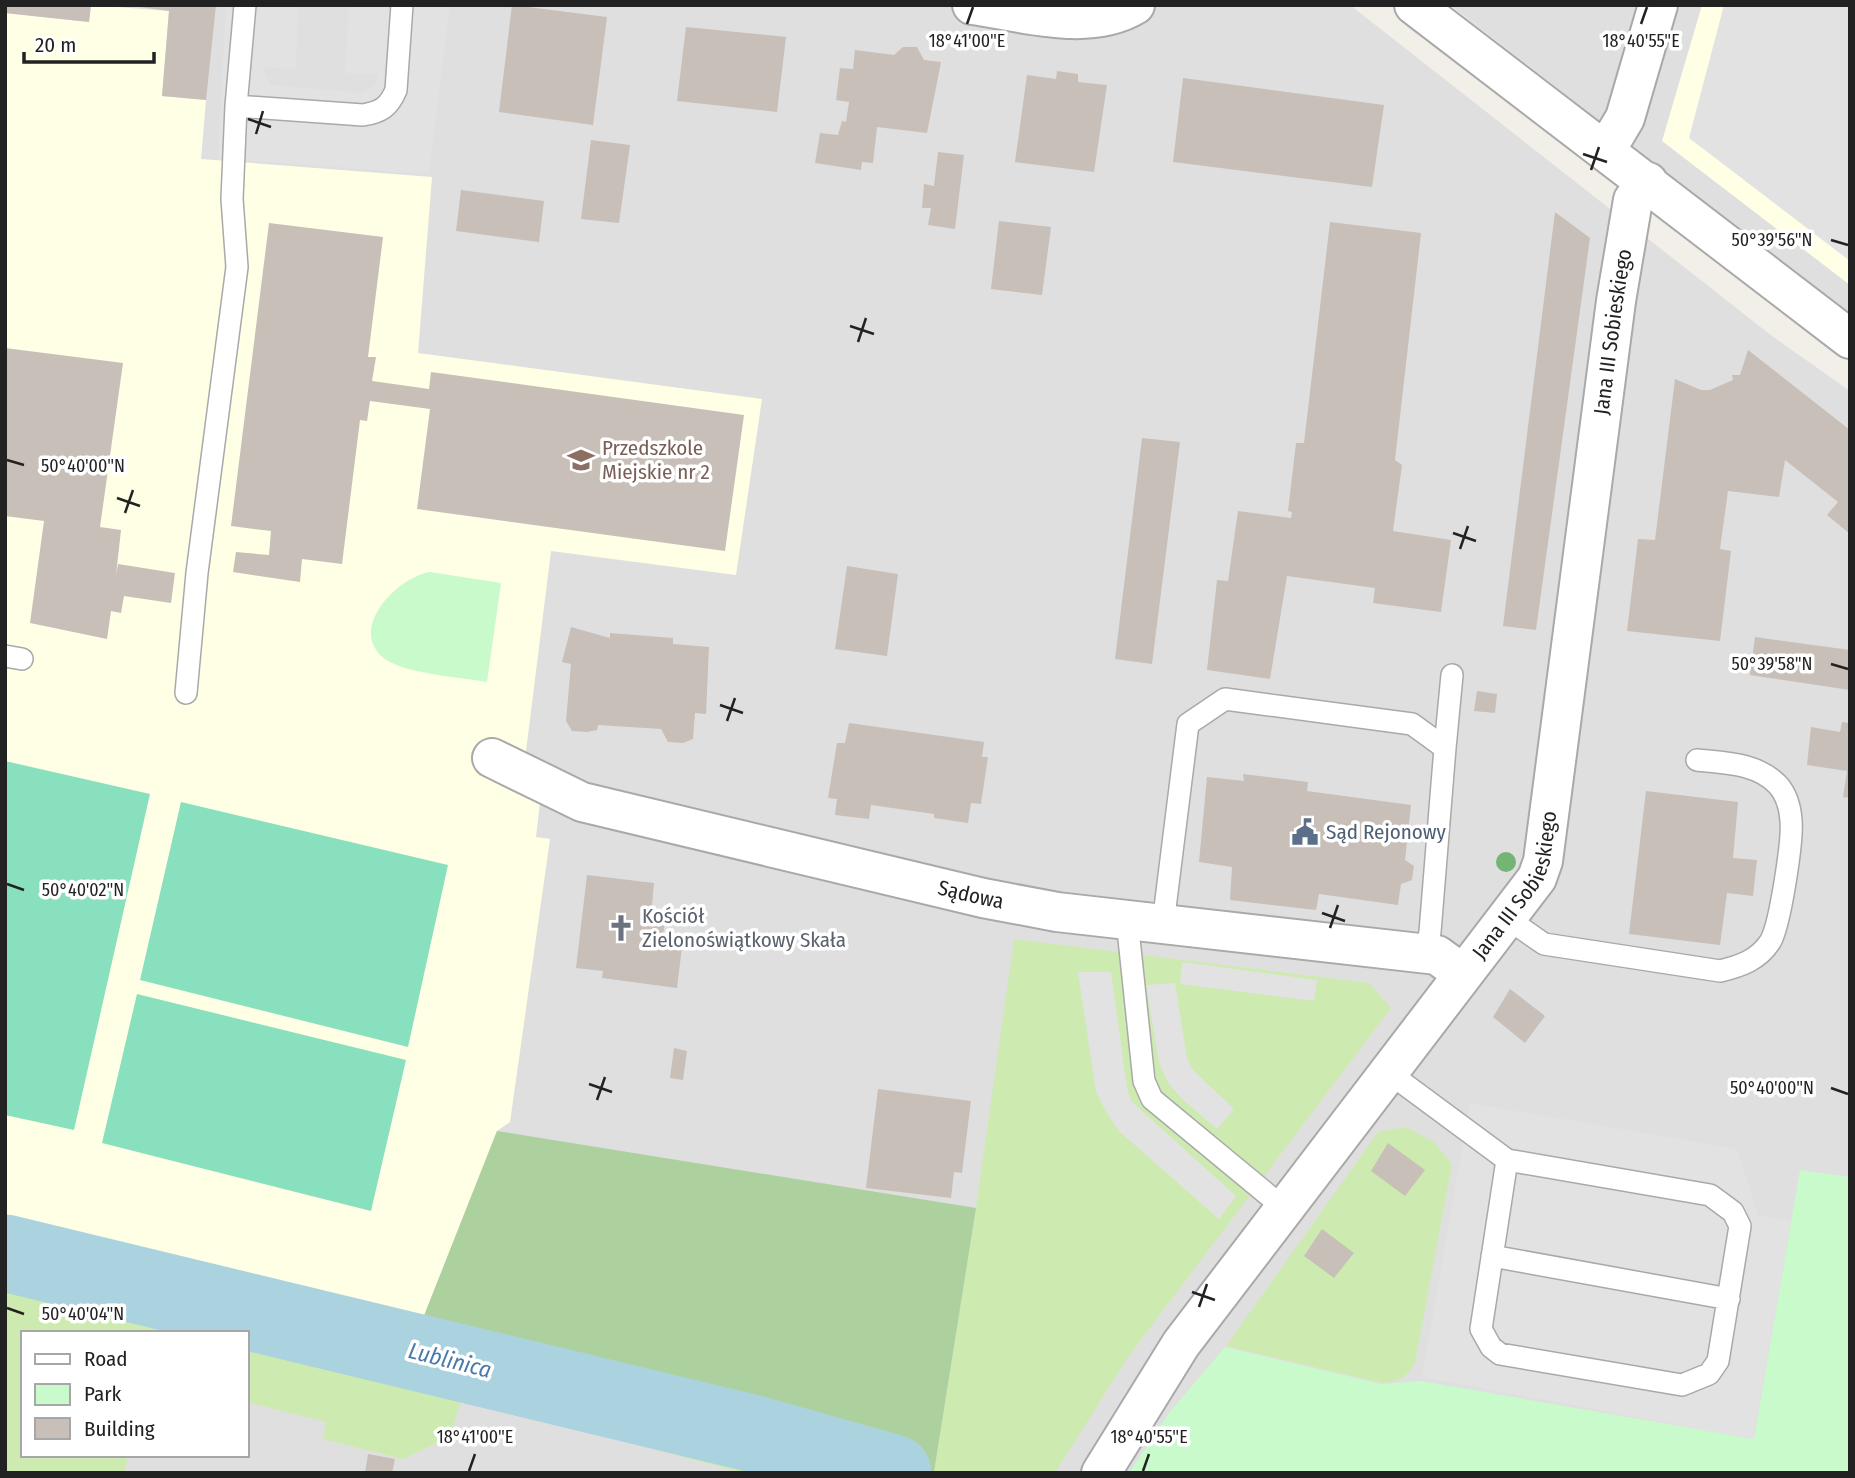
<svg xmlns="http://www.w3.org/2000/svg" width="1855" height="1478" font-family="'Fira Sans Condensed',sans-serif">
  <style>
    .residential { fill: #e0dfdf; fill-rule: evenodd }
    .education { fill: #ffffe5 }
    .grass { fill: #cdebb0 }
    .forest { fill: #add19e }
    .park { fill: #c8facc }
    .pitch { fill: #88e0be }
    .parking { fill: #e2e2e2 }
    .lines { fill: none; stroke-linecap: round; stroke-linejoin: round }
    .river { stroke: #aad3df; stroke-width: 77 }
    .building { fill: #c7bfb8 }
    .service-casing { stroke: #a9a9a9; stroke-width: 24 }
    .minor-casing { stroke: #a9a9a9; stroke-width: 42 }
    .tertiary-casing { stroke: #a9a9a9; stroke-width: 42 }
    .service { stroke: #fff; stroke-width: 21 }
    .minor { stroke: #fff; stroke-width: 38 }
    .tertiary { stroke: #fff; stroke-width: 38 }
    .tree { fill: #74b475 }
    .ticks { fill: none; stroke: #222; stroke-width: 2.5 }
    .labels { text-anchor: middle; stroke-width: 7; stroke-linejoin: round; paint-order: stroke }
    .street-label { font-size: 21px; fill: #222; stroke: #fff }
    .education-label { font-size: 21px; fill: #785e54; stroke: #fff; text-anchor: start }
    .service-label { font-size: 21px; fill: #4e5e75; stroke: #fff; text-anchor: start }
    .worship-label { font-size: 21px; fill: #5b616d; stroke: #fff; text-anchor: start }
    .water-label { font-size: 23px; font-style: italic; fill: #4a7aab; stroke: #fff }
    .ticks-label { font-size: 18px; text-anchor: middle; fill: #222; stroke: #fff; stroke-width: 7; stroke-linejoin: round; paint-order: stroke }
  </style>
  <rect width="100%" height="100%" fill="#f2efe9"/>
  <path class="residential" d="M 5,5 L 1350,5 L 1772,336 L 1850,391 L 1850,1473 L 5,1473 ZM 23,1333 L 247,1333 L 247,1455 L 23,1455 Z
    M 1450,5 L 1850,5 L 1850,315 Z"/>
  <path class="education" d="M 91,5 L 169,11 L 162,96 L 206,100 L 201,159 L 432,177 L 418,353 L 762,399 L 736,575 L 551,551 L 521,791 L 540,802 L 536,837 L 550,839 L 510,1122 L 497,1131 L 414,1341 L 5,1239 L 5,13 L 89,22 Z
    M 1702,5 L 1850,5 L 1850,285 L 1662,141 Z"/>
  <path class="grass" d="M 1014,939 L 1369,983 L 1391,1008 L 1128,1357 L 1055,1473 L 936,1473 L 934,1472 L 976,1208 Z
    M 1406,1127 L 1434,1142 L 1452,1164 L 1415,1363 C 1406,1378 1400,1381 1382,1383 L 1226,1346 L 1378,1132 Z
    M 5,1268 L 847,1473 L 743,1473 L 462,1398 L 450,1437 L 403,1459 L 323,1439 L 326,1422 L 247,1402 L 247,1333 L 23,1333 L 23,1455 L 128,1455 L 125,1473 L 5,1473 Z"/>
  <path class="forest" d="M 497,1131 L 976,1208 L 934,1472 L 414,1341 Z"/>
  <path class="park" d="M 430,572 L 501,583 L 487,682 C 460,677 406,674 385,659 C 346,630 397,577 430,572 Z
    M 1800,1170 L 1850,1177 L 1850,1473 L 1129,1473 L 1169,1413 L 1225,1347 L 1381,1384 L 1421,1381 L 1754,1439 Z"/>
  <path class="pitch" d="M 5,761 L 150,794 L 74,1130 L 5,1115 Z
    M 181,802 L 448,865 L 408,1047 L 140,980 Z
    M 137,994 L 406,1060 L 371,1211 L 102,1143 Z"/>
  <path class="parking" d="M 226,5 L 298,5 L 296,69 L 262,67 L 271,85 L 362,93 L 375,86 L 378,74 L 345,73 L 349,5 L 450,5 L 429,174 L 218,158 Z
    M 1724,5 L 1850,5 L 1850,261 L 1689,138 Z
    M 1182,962 L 1317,980 L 1314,1001 L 1180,984 Z
    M 1078,972 L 1111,972 L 1127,1088 L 1131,1101 L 1236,1196 L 1219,1219 L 1120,1132 L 1108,1115 L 1096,1092 Z
    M 1175,983 L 1187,1058 L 1192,1069 L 1234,1109 L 1217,1129 L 1183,1100 L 1168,1083 L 1159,1062 L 1146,985 Z
    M 1470,1103 L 1737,1149 L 1758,1215 L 1791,1221 L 1753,1439 L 1422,1377 Z"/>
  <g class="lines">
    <path class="river" d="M 5,1253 L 755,1434 L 893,1473"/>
  </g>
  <path class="building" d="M 5,5 L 91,5 L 89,22 L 5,13 Z
    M 126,5 L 216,5 L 206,100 L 162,96 L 169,11 Z
    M 512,5 L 607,17 L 593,125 L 499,112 Z
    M 686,27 L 786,37 L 777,112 L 677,101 Z
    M 903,47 L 917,47 L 924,60 L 941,62 L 927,133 L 877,127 L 873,163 L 862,162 L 861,170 L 815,163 L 820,133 L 838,135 L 842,121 L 846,122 L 849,102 L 836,100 L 840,68 L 853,69 L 855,50 L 894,55 Z
    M 1057,71 L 1078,74 L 1078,82 L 1107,85 L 1094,172 L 1015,162 L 1027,75 L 1056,79 Z
    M 1183,78 L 1384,105 L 1372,187 L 1173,162 Z
    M 591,140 L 630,145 L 619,223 L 581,219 Z
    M 938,152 L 964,155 L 955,229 L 928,225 L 931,208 L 922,208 L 924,184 L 934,186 Z
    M 461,190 L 544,201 L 539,242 L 456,231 Z
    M 1555,212 L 1590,238 L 1536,630 L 1503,626 Z
    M 999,221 L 1051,227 L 1042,295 L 991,289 Z
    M 1330,222 L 1421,233 L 1395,460 L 1402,465 L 1393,531 L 1451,540 L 1441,612 L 1373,603 L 1375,588 L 1287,576 L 1270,679 L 1207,670 L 1217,580 L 1228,581 L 1238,511 L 1291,518 L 1292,512 L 1288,511 L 1296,443 L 1304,443 Z
    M 269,223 L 383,237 L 368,357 L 376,357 L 372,381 L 429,389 L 431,372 L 744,415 L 725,551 L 417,509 L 430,409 L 370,401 L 367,421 L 360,420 L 342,564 L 302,559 L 300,582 L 233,572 L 236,552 L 269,555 L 271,531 L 231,526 Z
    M 5,348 L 123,363 L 100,527 L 121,530 L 116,575 L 118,564 L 175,573 L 171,603 L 124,596 L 121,613 L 111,611 L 107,639 L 30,623 L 44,521 L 5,516 Z
    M 1748,350 L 1850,430 L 1850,534 L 1827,515 L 1838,502 L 1785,460 L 1779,497 L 1728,491 L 1720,549 L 1731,551 L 1720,641 L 1627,631 L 1638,539 L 1655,540 L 1675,379 L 1701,390 L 1710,390 L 1733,380 L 1732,375 L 1740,375 Z
    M 1142,438 L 1180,442 L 1152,664 L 1115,659 Z
    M 847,566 L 898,574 L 887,656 L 835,649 Z
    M 571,627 L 610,638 L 610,633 L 673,638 L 673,644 L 709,647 L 706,714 L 695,713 L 693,739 L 683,743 L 668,742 L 661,729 L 598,725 L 597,730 L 587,732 L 572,731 L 566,721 L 571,664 L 562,662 Z
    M 1755,637 L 1850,650 L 1850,690 L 1750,675 Z
    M 1477,691 L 1497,694 L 1495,713 L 1474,711 Z
    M 1842,722 L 1850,723 L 1850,798 L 1843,797 L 1847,771 L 1807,765 L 1811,727 L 1840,732 Z
    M 849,723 L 984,742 L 982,757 L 988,757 L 981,804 L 971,803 L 968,823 L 934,818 L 934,814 L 871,805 L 869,819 L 835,815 L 837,799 L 828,798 L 837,743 L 845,743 Z
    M 1243,774 L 1308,782 L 1307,791 L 1411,805 L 1405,860 L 1414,866 L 1412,880 L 1401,884 L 1398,905 L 1319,894 L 1316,910 L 1230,900 L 1232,867 L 1199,862 L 1207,777 L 1244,781 Z
    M 1646,791 L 1738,802 L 1733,858 L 1757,860 L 1753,896 L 1727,893 L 1720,945 L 1629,934 Z
    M 587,875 L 654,883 L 651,916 L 665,919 L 662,946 L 682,947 L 677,988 L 602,978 L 603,971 L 576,968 Z
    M 1510,989 L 1545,1016 L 1525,1043 L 1493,1017 Z
    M 674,1048 L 687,1051 L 683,1080 L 670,1078 Z
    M 878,1089 L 971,1101 L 962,1173 L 954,1172 L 951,1198 L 866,1188 Z
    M 1388,1143 L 1425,1170 L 1405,1196 L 1371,1171 Z
    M 1322,1229 L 1354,1253 L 1334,1278 L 1304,1256 Z
    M 368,1454 L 395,1459 L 392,1473 L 365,1473 Z"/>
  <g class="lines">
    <defs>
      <path id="service" d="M 245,5 L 236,106 L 363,115 C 381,112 389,107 396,90 L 402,5
        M 5,656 L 22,659
        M 186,693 L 197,573 L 237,267 L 232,199 L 236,106
        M 1445,748 L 1452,675
        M 1508,919 L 1544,944 L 1720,971 C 1741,966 1758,960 1770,942 C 1780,926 1793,840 1791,820 C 1790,807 1786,794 1778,785 C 1757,763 1725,763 1697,760
        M 1127,920 L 1144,1081 L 1152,1099 L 1285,1209
        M 1163,924 L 1188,724 L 1225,699 L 1412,724 L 1445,748 L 1430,932 L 1425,954
        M 1388,1072 L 1507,1160 L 1481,1329 L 1491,1347 L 1500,1354 L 1682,1385 L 1709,1374 L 1718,1361 L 1740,1226 L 1733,1212 L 1710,1195 L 1507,1160
        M 1492,1256 L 1729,1299"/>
      <g id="minor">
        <path d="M 972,5 C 1023,12 1088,33 1135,5"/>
        <path d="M 1606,150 L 1625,118 L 1658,5"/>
        <path id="s1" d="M 492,758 L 582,802 L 983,898 L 1057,912 L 1437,955 L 1463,974"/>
        <path id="s2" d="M 1101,1473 L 1181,1344 L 1537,878 L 1543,861 L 1616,301 L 1633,200 L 1648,182"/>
      </g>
      <path id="tertiary" d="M 1414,5 L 1850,339"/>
    </defs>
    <use href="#service" class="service-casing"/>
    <use href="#minor" class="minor-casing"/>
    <use href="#tertiary" class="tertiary-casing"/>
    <use href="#service" class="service"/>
    <use href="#minor" class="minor"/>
    <use href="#tertiary" class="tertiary"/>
  </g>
  <circle class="tree" cx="1506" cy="862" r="10"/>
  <path class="ticks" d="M 967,24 L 973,7M 1641,24 L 1647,7M 248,119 L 271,127M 256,134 L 263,111M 1583,154 L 1607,162M 1591,170 L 1599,147M 1831,240 L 1848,245M 850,326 L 874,334M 858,342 L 866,318M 7,460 L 24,465M 117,498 L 140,506M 125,513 L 133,490M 1453,533 L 1476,541M 1460,549 L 1468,526M 1831,664 L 1848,669M 720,705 L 743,713M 727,721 L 735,698M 7,884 L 24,890M 1322,913 L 1345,921M 1330,928 L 1338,905M 589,1084 L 612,1092M 1831,1088 L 1848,1094M 597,1100 L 605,1077M 1192,1292 L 1215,1300M 1199,1307 L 1207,1284M 7,1308 L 24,1314M 469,1471 L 475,1454M 1143,1471 L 1149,1454"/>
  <defs>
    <symbol id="school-bare" viewBox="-9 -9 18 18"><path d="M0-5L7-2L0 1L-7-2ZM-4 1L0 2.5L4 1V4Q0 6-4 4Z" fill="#8d6e63" stroke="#fff" stroke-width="2.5" paint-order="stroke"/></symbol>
    <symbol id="civic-bare" viewBox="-9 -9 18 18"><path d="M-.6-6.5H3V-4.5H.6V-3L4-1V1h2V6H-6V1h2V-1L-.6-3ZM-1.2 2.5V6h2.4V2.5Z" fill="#5c6f8a" stroke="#fff" stroke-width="2.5" paint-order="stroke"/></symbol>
    <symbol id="church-bare" viewBox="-9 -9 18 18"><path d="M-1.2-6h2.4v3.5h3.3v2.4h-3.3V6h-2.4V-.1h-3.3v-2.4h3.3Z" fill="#6b7280" stroke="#fff" stroke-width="2.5" paint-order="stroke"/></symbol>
  </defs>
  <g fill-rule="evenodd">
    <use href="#school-bare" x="562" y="441" width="38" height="38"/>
    <use href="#civic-bare" x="1286" y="813" width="38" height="38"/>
    <use href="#church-bare" x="602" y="909" width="38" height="38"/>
  </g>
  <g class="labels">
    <g class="street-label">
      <text dy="7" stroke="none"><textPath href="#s2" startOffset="1290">Jana III Sobieskiego</textPath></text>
      <text dy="7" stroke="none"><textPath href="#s2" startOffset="723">Jana III Sobieskiego</textPath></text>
      <text dy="7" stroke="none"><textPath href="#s1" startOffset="500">Sądowa</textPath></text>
    </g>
    <g class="education-label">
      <text x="602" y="455">Przedszkole<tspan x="602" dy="24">Miejskie nr 2</tspan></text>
    </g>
    <g class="service-label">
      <text x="1326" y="839">Sąd Rejonowy</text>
    </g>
    <g class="worship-label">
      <text x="642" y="923">Kościół<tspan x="642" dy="24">Zielonoświątkowy Skała</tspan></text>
    </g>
    <g class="water-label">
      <text transform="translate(450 1360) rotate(14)" y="8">Lublinica</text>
    </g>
  </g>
  <g class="ticks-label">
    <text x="967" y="47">18°41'00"E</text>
    <text x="1641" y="47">18°40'55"E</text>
    <text x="1772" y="246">50°39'56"N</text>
    <text x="83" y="472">50°40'00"N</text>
    <text x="1772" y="670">50°39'58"N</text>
    <text x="83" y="896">50°40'02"N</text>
    <text x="1772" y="1094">50°40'00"N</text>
    <text x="83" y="1320">50°40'04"N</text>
    <text x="475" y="1443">18°41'00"E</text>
    <text x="1149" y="1443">18°40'55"E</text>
  </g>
  <rect width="1855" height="1478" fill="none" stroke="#222222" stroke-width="14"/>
  <rect x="21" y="1331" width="228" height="126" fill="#ffffff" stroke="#a7a7a7" stroke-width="2"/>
  <rect x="35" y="1354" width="35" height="10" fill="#ffffff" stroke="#a7a7a7" stroke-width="2"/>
  <text x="84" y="1366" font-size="21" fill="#222222">Road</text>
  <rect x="35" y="1384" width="35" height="21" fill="#c8facc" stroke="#a7a7a7" stroke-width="2"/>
  <text x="84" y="1401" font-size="21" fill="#222222">Park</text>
  <rect x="35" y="1418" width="35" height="21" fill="#c7bfb8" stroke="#a7a7a7" stroke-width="2"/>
  <text x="84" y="1436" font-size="21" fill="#222222">Building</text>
  <path d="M24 52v10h130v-10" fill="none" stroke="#222222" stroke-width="3.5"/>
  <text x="35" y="52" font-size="21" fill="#222222" stroke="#ffffff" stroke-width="5" paint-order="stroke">20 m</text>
</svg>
